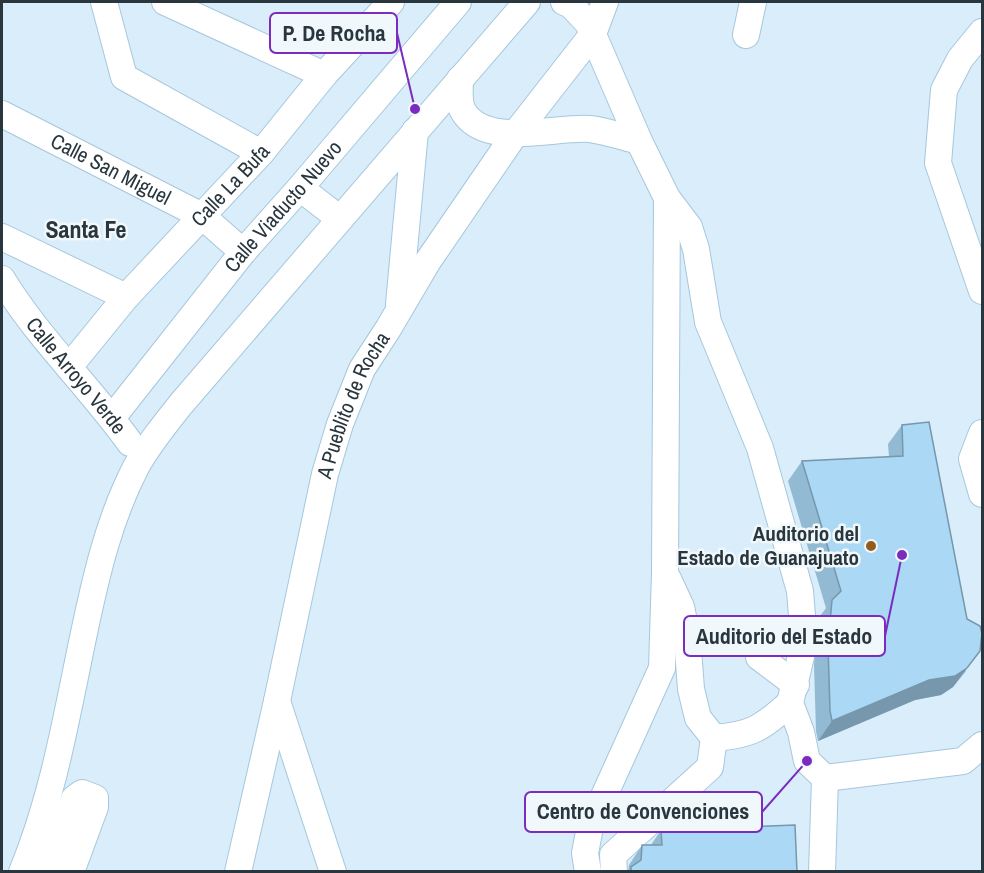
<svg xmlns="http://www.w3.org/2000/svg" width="984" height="873" font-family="'Archivo Narrow',sans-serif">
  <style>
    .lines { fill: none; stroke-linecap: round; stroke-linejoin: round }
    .minor-casing { stroke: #a6c7dc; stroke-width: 28 }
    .minor { stroke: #fff; stroke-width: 26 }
    .wall { fill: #92bad3 }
    .shaded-wall { fill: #7797ac }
    .building { fill: #aad8f5; stroke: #7797ac; stroke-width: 1.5 }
    .poi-dot { fill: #965a1b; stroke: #f1f8fc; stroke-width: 2 }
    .labels { text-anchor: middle; stroke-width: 5; stroke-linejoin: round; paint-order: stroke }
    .street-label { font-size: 21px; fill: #29363e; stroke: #f1f8fc }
    .poi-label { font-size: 21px; font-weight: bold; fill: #29363e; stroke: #f1f8fc; text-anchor: end }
    .quarter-label { font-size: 24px; font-weight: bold; fill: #29363e; stroke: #f1f8fc }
    .leader { fill: none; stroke: #7b2cbf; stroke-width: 2 }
    .callout-dot { fill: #7b2cbf; stroke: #f1f8fc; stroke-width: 2 }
    .callout { fill: #f1f8fc; stroke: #7b2cbf; stroke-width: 2 }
    .callout-label { font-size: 22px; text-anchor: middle; font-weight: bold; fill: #29363e }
  </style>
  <rect width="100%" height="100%" fill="#d9edfa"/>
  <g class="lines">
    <defs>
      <g id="minor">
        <path d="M 104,2 L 124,77 L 261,153"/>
        <path d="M 165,2 L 324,75"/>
        <path d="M 564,2 L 571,5 L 588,23 L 639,141 L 667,198 L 689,227 L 696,249 L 708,322 L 760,448 L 800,591 L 803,628 L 801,656 L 790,703 L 801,732 L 807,761 L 825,778 L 822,872"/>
        <path d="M 982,32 L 960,59 L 944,90 L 938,163 L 982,291"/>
        <path d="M 746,35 L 753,2"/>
        <path d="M 460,79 C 460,89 458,102 463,111 C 485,149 556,126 590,129 C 606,131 623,137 639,141"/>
        <path id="s1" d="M 2,114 L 202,216 L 243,252"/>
        <path d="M 300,188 L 340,219"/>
        <path d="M 2,237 L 126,297"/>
        <path id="s2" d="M 2,279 C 38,338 89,386 130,443"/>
        <path d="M 399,304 L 415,131"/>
        <path id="s3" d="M 69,367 L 126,297 L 261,153 L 324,75 L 391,2"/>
        <path id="s4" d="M 112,418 L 243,252 L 300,188 L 458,2"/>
        <path d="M 982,433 L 972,459 L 982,494"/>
        <path d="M 668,579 L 681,607 L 687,636 L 691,689 L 698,718 L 714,738 C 752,735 762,728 790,703"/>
        <path d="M 759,657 L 796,685"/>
        <path d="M 277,701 L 333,872"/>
        <path d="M 825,778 L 963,761 L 982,745"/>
        <path d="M 22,872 C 54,795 67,713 84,633 C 96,576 109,519 136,467 C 148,445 165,424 181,404 L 527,2"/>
        <path d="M 45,872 L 74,799 L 82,793 L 95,798 L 95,807 L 71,872"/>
        <path id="s5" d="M 238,872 L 277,701 L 325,474 L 340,424 L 362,369 L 388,329 L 428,261 L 515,134 L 593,34 L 605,2"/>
        <path d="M 588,872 L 585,853 L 590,827 L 662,668 L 665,573 L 667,198"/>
        <path d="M 614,872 L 613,855 L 710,767 L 714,738"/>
      </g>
    </defs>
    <use href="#minor" class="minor-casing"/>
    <use href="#minor" class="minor"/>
  </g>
  <path class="wall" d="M 902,425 L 966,671 L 953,687 L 941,695 L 915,700 L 818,741 L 816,731 L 814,665 L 818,619 L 826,608 L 788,481 L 802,461 L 889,457 L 888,444 Z
    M 661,830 L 797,872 L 628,872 L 629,865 L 642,845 L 651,845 Z"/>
  <path class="shaded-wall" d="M 980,651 L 953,687 L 941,695 L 915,700 L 818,741 L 832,721 L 929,680 Z"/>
  <path class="building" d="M 929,422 L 967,619 L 980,626 L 982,633 L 980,651 L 967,668 L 955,676 L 929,680 L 832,721 L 830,711 L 828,645 L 832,600 L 841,591 L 802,461 L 903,456 L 902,425 Z
    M 795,825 L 797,872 L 631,872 L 631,867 L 641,860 L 642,845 L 662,845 L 661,830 Z"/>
  <circle class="poi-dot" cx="871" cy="546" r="6"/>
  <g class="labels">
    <g class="street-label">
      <text dy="7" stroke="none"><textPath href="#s1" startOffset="122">Calle San Miguel</textPath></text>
      <text dy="7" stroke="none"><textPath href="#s3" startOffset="243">Calle La Bufa</textPath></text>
      <text dy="7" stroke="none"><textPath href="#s4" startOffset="272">Calle Viaducto Nuevo</textPath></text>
      <text dy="7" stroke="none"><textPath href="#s2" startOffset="122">Calle Arroyo Verde</textPath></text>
      <text dy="7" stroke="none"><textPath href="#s5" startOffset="482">A Pueblito de Rocha</textPath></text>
    </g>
    <g class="poi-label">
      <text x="859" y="541">Auditorio del<tspan x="859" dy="24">Estado de Guanajuato</tspan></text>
    </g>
    <g class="quarter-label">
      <text x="86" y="238">Santa Fe</text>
    </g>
  </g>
  <path class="leader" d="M415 109L397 33M902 555L885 636M807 761L762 812"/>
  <g class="callout-dot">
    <circle cx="415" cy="109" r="6"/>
    <circle cx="902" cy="555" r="6"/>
    <circle cx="807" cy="761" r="6"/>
  </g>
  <g class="callout">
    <rect x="270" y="13" width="127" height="40" rx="6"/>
    <rect x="684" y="616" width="201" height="40" rx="6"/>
    <rect x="525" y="792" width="237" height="40" rx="6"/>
  </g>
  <g class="callout-label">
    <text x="334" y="41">P. De Rocha</text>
    <text x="784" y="644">Auditorio del Estado</text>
    <text x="643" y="819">Centro de Convenciones</text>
  </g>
  <rect width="984" height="873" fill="none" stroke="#29363e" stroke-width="6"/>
</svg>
